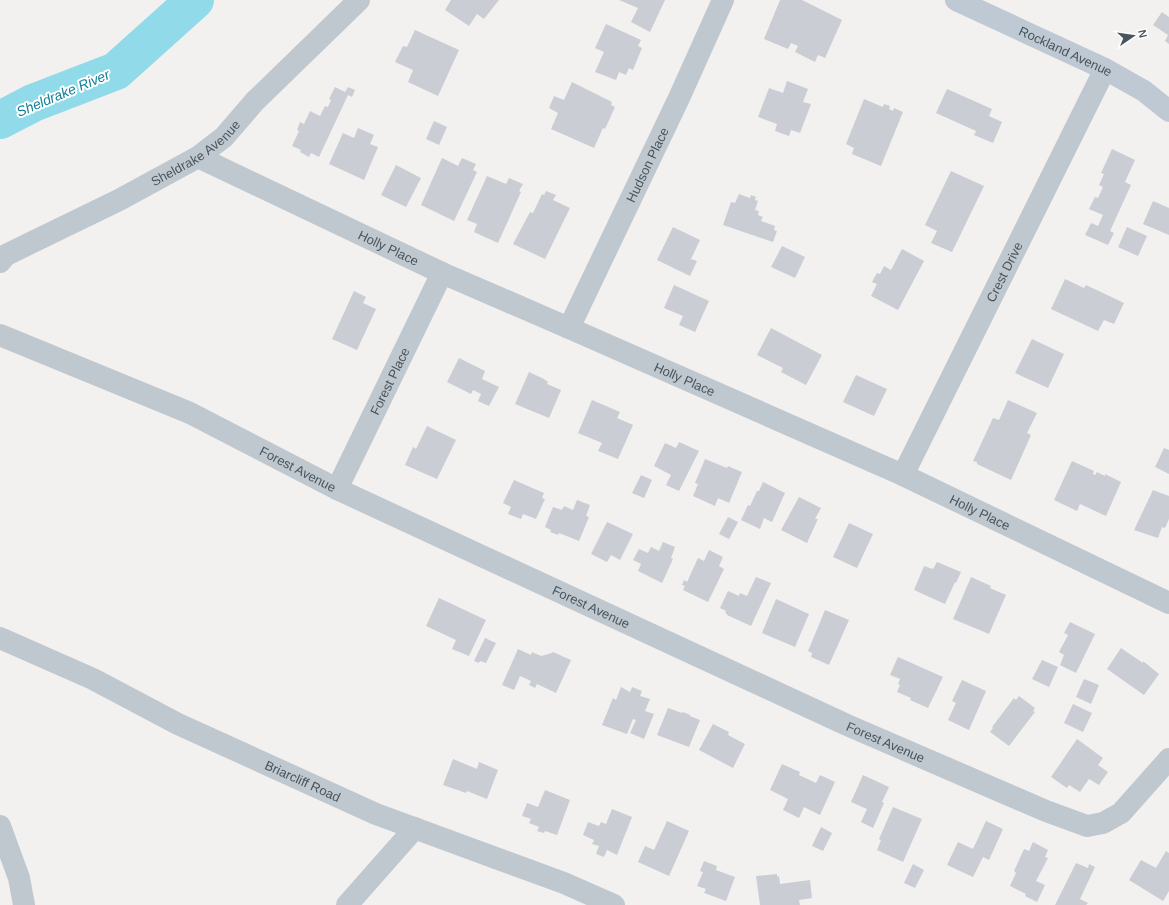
<svg xmlns="http://www.w3.org/2000/svg" width="1169" height="905" font-family="Arial,sans-serif">
  <style>
    .lines { fill: none; stroke-linecap: round; stroke-linejoin: round }
    .river { stroke: #90dae9; stroke-width: 38 }
    .building { fill: #cacdd3 }
    .street { stroke: #bfc8ce; stroke-width: 22 }
    .secondary { stroke: #bfc9d3; stroke-width: 22 }
    .labels { text-anchor: middle; stroke-width: 4; stroke-linejoin: round; paint-order: stroke }
    .street-label { font-size: 13px; fill: #49545d; stroke: #fff }
    .water-label { font-size: 14px; font-style: italic; fill: #118199; stroke: #fff }
  </style>
  <rect width="100%" height="100%" fill="#f3f0f0"/>
  <g class="lines">
    <path class="river" d="M 0,120 L 33,103 L 116,71 L 195,0"/>
  </g>
  <path class="building" d="M 451,0 L 499,0 L 484,19 L 477,14 L 469,26 L 445,10 Z
    M 619,0 L 665,0 L 650,32 L 631,22 L 638,8 Z
    M 780,0 L 802,0 L 842,20 L 825,58 L 818,55 L 815,62 L 795,52 L 798,46 L 791,43 L 788,49 L 764,39 Z
    M 1162,12 L 1169,17 L 1169,44 L 1165,41 L 1168,35 L 1153,25 Z
    M 606,24 L 641,40 L 638,46 L 642,48 L 633,70 L 629,68 L 626,75 L 619,72 L 616,80 L 595,72 L 604,52 L 595,48 Z
    M 415,30 L 459,50 L 438,96 L 408,82 L 413,70 L 395,62 L 403,46 L 407,47 Z
    M 787,81 L 808,89 L 803,102 L 811,104 L 800,133 L 791,130 L 789,136 L 775,131 L 777,124 L 758,117 L 769,88 L 783,93 Z
    M 572,82 L 612,102 L 611,105 L 615,107 L 605,129 L 603,128 L 594,148 L 551,129 L 558,113 L 549,108 L 554,96 L 564,100 Z
    M 335,87 L 345,92 L 348,87 L 355,90 L 352,97 L 348,95 L 319,157 L 311,153 L 309,157 L 300,152 L 301,150 L 292,146 L 299,131 L 297,130 L 300,122 L 304,124 L 310,111 L 320,116 L 325,106 L 328,107 L 331,100 L 329,99 Z
    M 947,89 L 992,109 L 989,116 L 1002,122 L 993,143 L 974,135 L 976,131 L 936,113 Z
    M 864,99 L 883,107 L 884,104 L 890,106 L 889,109 L 893,111 L 894,108 L 903,112 L 881,166 L 852,154 L 854,148 L 846,144 Z
    M 434,121 L 447,127 L 439,145 L 426,139 Z
    M 358,128 L 374,135 L 370,144 L 378,147 L 364,180 L 329,164 L 343,133 L 354,138 Z
    M 1112,149 L 1135,160 L 1125,182 L 1131,185 L 1110,231 L 1114,233 L 1108,245 L 1085,235 L 1091,223 L 1098,226 L 1103,215 L 1089,209 L 1095,197 L 1098,198 L 1103,187 L 1099,185 L 1104,174 L 1101,173 Z
    M 442,158 L 458,166 L 462,158 L 476,164 L 473,170 L 477,172 L 454,221 L 421,205 Z
    M 396,165 L 421,178 L 406,207 L 381,195 Z
    M 951,171 L 984,186 L 952,252 L 931,243 L 937,231 L 925,225 Z
    M 487,176 L 506,184 L 509,178 L 523,184 L 519,191 L 521,192 L 498,243 L 474,232 L 477,224 L 467,220 Z
    M 546,191 L 556,195 L 553,200 L 570,208 L 545,259 L 513,244 L 530,212 L 533,213 L 542,194 L 544,195 Z
    M 739,194 L 750,198 L 751,195 L 756,197 L 755,200 L 758,201 L 755,210 L 759,211 L 758,215 L 763,217 L 761,221 L 775,226 L 774,230 L 777,231 L 773,242 L 723,225 L 731,202 L 735,203 Z
    M 1153,201 L 1169,208 L 1169,235 L 1143,224 Z
    M 673,227 L 700,240 L 691,259 L 697,261 L 690,276 L 657,260 Z
    M 1127,227 L 1147,236 L 1138,256 L 1118,247 Z
    M 782,246 L 805,257 L 795,278 L 771,267 Z
    M 902,249 L 924,261 L 898,310 L 871,296 L 877,284 L 872,282 L 877,273 L 880,274 L 884,266 L 891,270 Z
    M 1065,279 L 1084,288 L 1086,285 L 1124,303 L 1114,324 L 1104,320 L 1098,331 L 1051,309 Z
    M 674,285 L 709,301 L 695,332 L 679,325 L 683,316 L 664,308 Z
    M 354,291 L 366,297 L 363,303 L 376,309 L 357,350 L 332,339 Z
    M 771,328 L 822,355 L 806,385 L 781,372 L 783,368 L 757,355 Z
    M 1032,339 L 1064,354 L 1048,388 L 1015,373 Z
    M 459,358 L 485,371 L 482,379 L 499,387 L 489,406 L 478,401 L 481,394 L 473,390 L 471,394 L 447,382 Z
    M 529,372 L 544,379 L 548,382 L 547,384 L 561,390 L 549,418 L 515,404 Z
    M 856,375 L 887,389 L 874,416 L 843,402 Z
    M 592,400 L 620,412 L 617,418 L 633,425 L 618,459 L 598,451 L 602,443 L 578,433 Z
    M 1008,400 L 1037,413 L 1027,433 L 1031,435 L 1011,480 L 977,464 L 977,462 L 973,461 L 993,418 L 999,420 Z
    M 427,426 L 456,440 L 437,479 L 405,465 L 413,447 L 416,449 Z
    M 679,442 L 699,451 L 679,491 L 666,485 L 671,475 L 654,466 L 665,443 L 676,448 Z
    M 1164,448 L 1169,450 L 1169,474 L 1155,467 Z
    M 705,459 L 727,468 L 728,466 L 742,472 L 729,503 L 718,498 L 715,506 L 693,496 L 698,484 L 695,483 Z
    M 1072,461 L 1094,471 L 1093,474 L 1095,475 L 1097,472 L 1105,476 L 1105,474 L 1121,482 L 1106,516 L 1080,504 L 1077,511 L 1054,500 Z
    M 641,475 L 652,480 L 644,498 L 632,493 Z
    M 514,480 L 544,493 L 542,498 L 545,499 L 536,519 L 523,514 L 521,519 L 508,514 L 511,507 L 503,503 Z
    M 763,482 L 785,493 L 772,522 L 764,518 L 760,529 L 741,520 L 748,505 L 750,506 L 757,491 L 759,491 Z
    M 1153,490 L 1169,496 L 1169,519 L 1165,528 L 1162,527 L 1158,538 L 1134,530 Z
    M 799,497 L 821,508 L 815,519 L 818,519 L 807,543 L 781,530 Z
    M 577,500 L 590,505 L 586,516 L 589,517 L 579,541 L 559,533 L 558,535 L 550,532 L 551,530 L 545,527 L 553,507 L 562,510 L 564,506 L 573,510 Z
    M 728,517 L 738,522 L 729,539 L 719,534 Z
    M 607,522 L 633,534 L 620,560 L 611,555 L 607,562 L 591,554 Z
    M 849,523 L 873,534 L 857,568 L 833,557 Z
    M 663,542 L 675,547 L 671,558 L 673,559 L 662,583 L 638,571 L 641,564 L 633,560 L 639,549 L 648,553 L 651,547 L 659,551 Z
    M 709,550 L 723,557 L 719,566 L 724,569 L 708,602 L 683,590 L 685,586 L 682,585 L 684,580 L 687,582 L 698,558 L 704,561 Z
    M 937,562 L 961,572 L 956,583 L 955,582 L 945,604 L 914,590 L 924,566 L 933,569 Z
    M 756,577 L 771,583 L 751,626 L 727,615 L 727,614 L 725,613 L 726,611 L 720,608 L 728,591 L 739,596 L 740,593 L 747,596 Z
    M 971,577 L 991,586 L 990,588 L 1006,595 L 989,634 L 953,619 Z
    M 439,598 L 486,620 L 469,656 L 452,649 L 456,640 L 426,626 Z
    M 776,599 L 809,614 L 795,647 L 762,633 Z
    M 825,610 L 849,620 L 829,665 L 811,657 L 812,653 L 808,651 Z
    M 1070,622 L 1095,634 L 1076,673 L 1060,665 L 1064,655 L 1059,652 L 1068,635 L 1064,633 Z
    M 485,638 L 496,643 L 486,663 L 480,661 L 479,663 L 474,661 Z
    M 1121,648 L 1143,663 L 1143,661 L 1159,674 L 1144,695 L 1107,669 Z
    M 518,649 L 531,655 L 532,652 L 541,656 L 552,653 L 553,652 L 571,660 L 556,693 L 537,684 L 535,688 L 529,685 L 531,681 L 520,676 L 514,690 L 502,685 Z
    M 898,657 L 943,677 L 928,708 L 910,700 L 911,698 L 897,692 L 900,685 L 898,684 L 900,679 L 890,675 Z
    M 1042,660 L 1058,667 L 1049,687 L 1032,679 Z
    M 1084,679 L 1099,685 L 1091,704 L 1076,697 Z
    M 962,680 L 986,691 L 969,730 L 948,720 L 956,703 L 952,701 Z
    M 621,687 L 630,692 L 632,687 L 642,691 L 640,696 L 650,699 L 645,711 L 654,714 L 644,739 L 630,733 L 636,720 L 633,719 L 627,734 L 602,725 L 613,698 L 616,700 Z
    M 1019,696 L 1035,708 L 1033,711 L 1035,712 L 1009,746 L 990,732 L 993,728 L 992,727 L 1014,698 L 1016,700 Z
    M 1073,704 L 1092,713 L 1083,732 L 1064,723 Z
    M 668,708 L 682,713 L 683,712 L 690,715 L 690,716 L 700,720 L 689,747 L 657,735 Z
    M 713,724 L 729,732 L 728,735 L 745,744 L 733,768 L 699,750 Z
    M 1077,739 L 1103,758 L 1098,765 L 1108,772 L 1099,785 L 1089,779 L 1080,792 L 1069,785 L 1067,788 L 1051,777 Z
    M 453,759 L 477,769 L 479,762 L 498,770 L 487,799 L 467,791 L 466,793 L 443,785 Z
    M 782,764 L 800,772 L 799,775 L 816,783 L 820,775 L 835,782 L 820,815 L 804,807 L 799,818 L 783,810 L 788,799 L 770,790 Z
    M 863,775 L 889,787 L 882,802 L 884,803 L 873,828 L 861,822 L 867,809 L 851,802 Z
    M 545,790 L 570,800 L 557,835 L 545,831 L 544,833 L 537,831 L 539,827 L 529,823 L 531,819 L 522,816 L 527,803 L 538,807 Z
    M 893,807 L 922,819 L 903,862 L 877,850 L 881,840 L 879,839 Z
    M 612,809 L 632,817 L 617,855 L 607,850 L 604,857 L 596,854 L 599,846 L 592,844 L 594,840 L 583,835 L 588,822 L 599,826 L 601,822 L 606,824 Z
    M 667,821 L 689,831 L 669,876 L 638,862 L 645,846 L 654,850 Z
    M 986,821 L 1003,829 L 989,860 L 983,857 L 973,877 L 947,865 L 958,842 L 973,849 Z
    M 821,827 L 832,833 L 823,851 L 812,846 Z
    M 1033,842 L 1048,850 L 1045,857 L 1048,858 L 1036,881 L 1045,885 L 1037,902 L 1025,896 L 1026,894 L 1010,886 L 1016,873 L 1014,871 L 1024,849 L 1029,851 Z
    M 1166,851 L 1169,853 L 1169,891 L 1163,901 L 1129,880 L 1141,860 L 1156,868 Z
    M 704,861 L 717,866 L 716,870 L 735,877 L 726,901 L 704,893 L 706,889 L 697,886 L 703,872 L 700,871 Z
    M 1076,863 L 1088,868 L 1089,864 L 1095,867 L 1080,899 L 1088,903 L 1086,905 L 1055,905 Z
    M 913,864 L 924,870 L 915,888 L 904,883 Z
    M 777,874 L 777,877 L 779,876 L 780,884 L 810,880 L 812,898 L 799,900 L 800,905 L 760,905 L 756,876 Z"/>
  <g class="lines">
    <g class="street">
      <path id="s1" d="M 198,157 L 442,273 L 569,328 L 903,475 L 1169,603"/>
      <path id="s2" d="M 0,262 L 6,255 L 119,200 L 198,157 L 224,137 L 255,101 L 359,0"/>
      <path id="s3" d="M 569,328 L 679,98 L 723,0"/>
      <path id="s4" d="M 0,335 L 190,413 L 337,489 L 847,725 L 1046,811 L 1087,826 L 1103,823 L 1121,813 L 1169,759"/>
      <path id="s5" d="M 903,475 L 1105,69"/>
      <path id="s6" d="M 337,489 L 442,273"/>
      <path id="s7" d="M 0,638 L 93,679 L 178,724 L 376,814 L 564,883 L 614,905"/>
      <path d="M 0,826 L 19,878 L 24,905"/>
      <path d="M 347,905 L 415,828"/>
    </g>
    <path class="secondary" id="s8" d="M 956,0 L 1105,69 L 1144,91 L 1169,111"/>
  </g>
  <g class="labels">
    <g class="street-label">
      <text dy="5" stroke="none"><textPath href="#s8" startOffset="121">Rockland Avenue</textPath></text>
      <text dy="5" stroke="none"><textPath href="#s2" startOffset="225">Sheldrake Avenue</textPath></text>
      <text dy="5" stroke="none"><textPath href="#s3" startOffset="181">Hudson Place</textPath></text>
      <text dy="5" stroke="none"><textPath href="#s1" startOffset="211">Holly Place</textPath></text>
      <text dy="5" stroke="none"><textPath href="#s5" startOffset="227">Crest Drive</textPath></text>
      <text dy="5" stroke="none"><textPath href="#s1" startOffset="535">Holly Place</textPath></text>
      <text dy="5" stroke="none"><textPath href="#s6" startOffset="120">Forest Place</textPath></text>
      <text dy="5" stroke="none"><textPath href="#s4" startOffset="327">Forest Avenue</textPath></text>
      <text dy="5" stroke="none"><textPath href="#s1" startOffset="859">Holly Place</textPath></text>
      <text dy="5" stroke="none"><textPath href="#s4" startOffset="651">Forest Avenue</textPath></text>
      <text dy="5" stroke="none"><textPath href="#s4" startOffset="975">Forest Avenue</textPath></text>
      <text dy="5" stroke="none"><textPath href="#s7" startOffset="335">Briarcliff Road</textPath></text>
    </g>
    <g class="water-label">
      <text transform="translate(63 93) rotate(-23)" y="5">Sheldrake River</text>
    </g>
  </g>
  <g transform="translate(1133 36) rotate(77)" stroke="#ffffff" stroke-width="3" paint-order="stroke">
  <path d="M0-3L7 15L0 10L-7 15Z" fill="#49545d"/>
  <text y="-6" font-size="11" font-weight="bold" text-anchor="middle" fill="#49545d">N</text>
  </g>
</svg>
